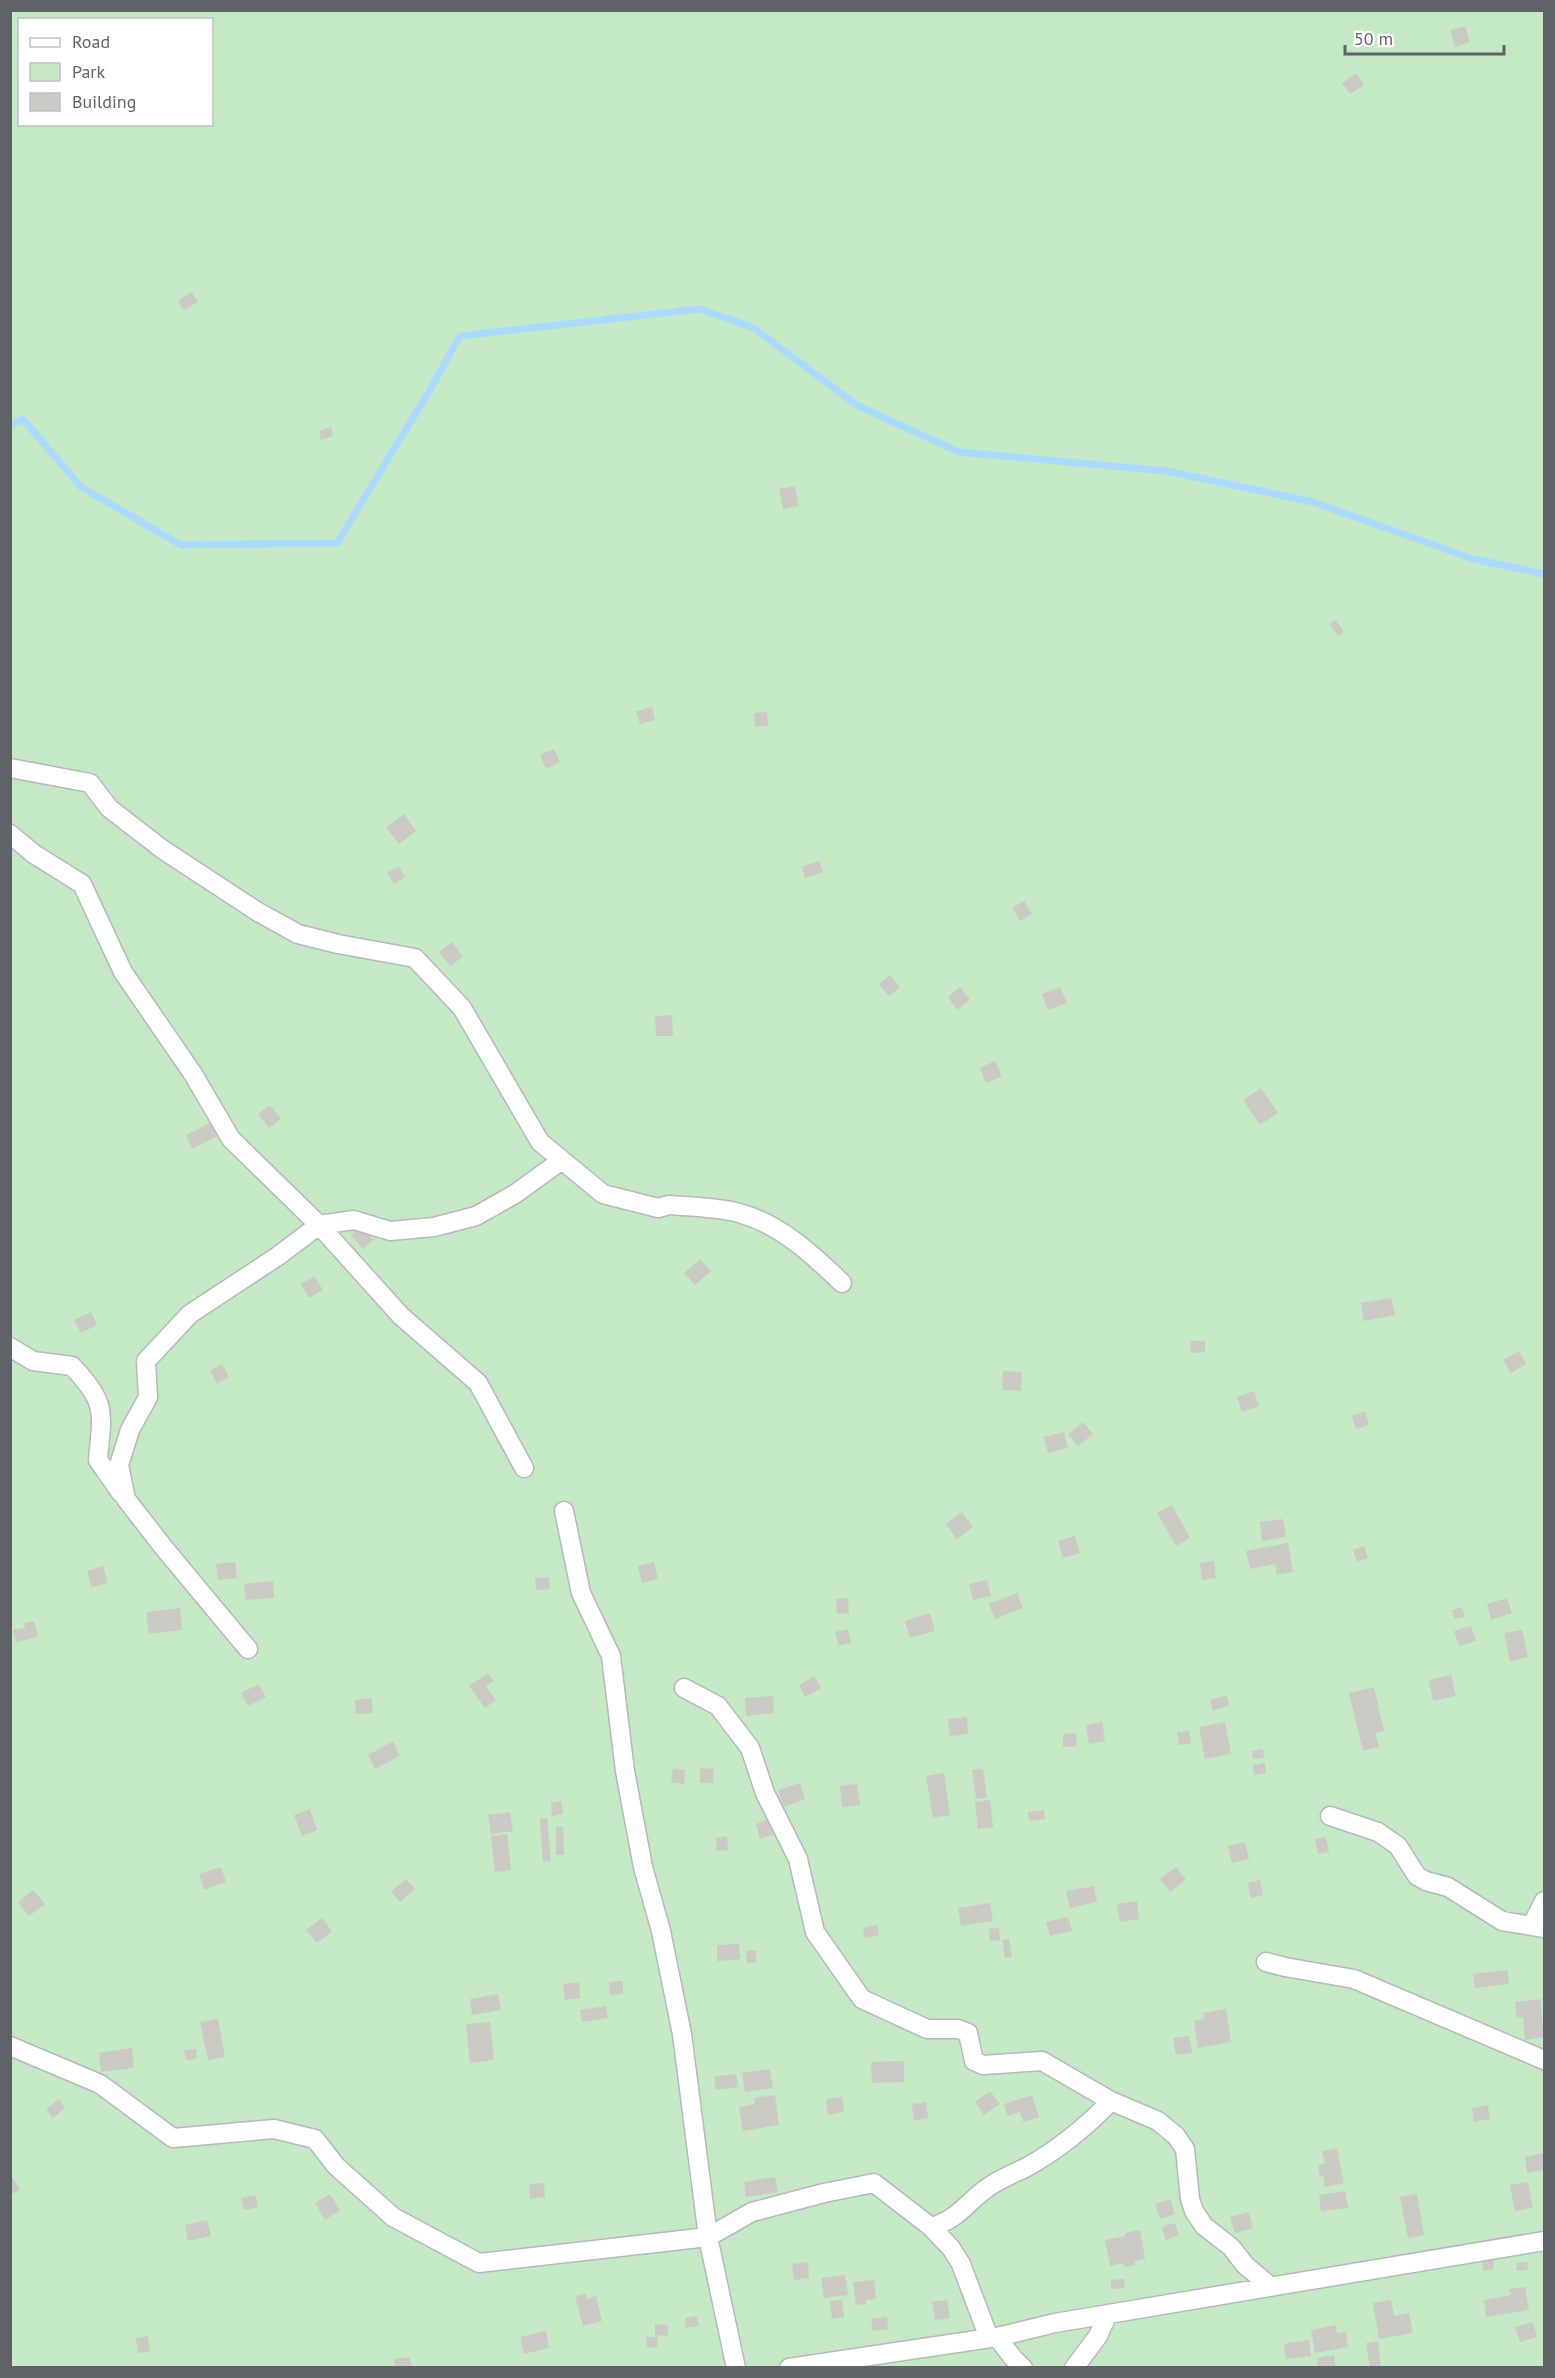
<svg xmlns="http://www.w3.org/2000/svg" width="1555" height="2378" font-family="'PT Sans',sans-serif">
  <style>
    .green { fill: #c5e8c5; fill-rule: evenodd }
    .lines { fill: none; stroke-linecap: round; stroke-linejoin: round }
    .stream { stroke: #aadaff; stroke-width: 7 }
    .building { fill: #cccac5 }
    .minor-casing { stroke: #b5b8bc; stroke-width: 21 }
    .minor { stroke: #fff; stroke-width: 18 }
  </style>
  <rect width="100%" height="100%" fill="#f1efe8"/>
  <path class="green" d="M 11,11 L 1544,11 L 1544,2367 L 11,2367 ZM 20,20 L 212,20 L 212,124 L 20,124 Z"/>
  <g class="lines">
    <path class="stream" d="M 10,425 L 23,419 L 81,487 L 181,545 L 337,543 L 430,390 L 460,336 L 700,309 L 754,328 L 858,406 L 959,452 L 1166,471 L 1313,502 L 1473,559 L 1544,574"/>
  </g>
  <path class="building" d="M 1465,26 L 1470,42 L 1455,47 L 1450,30 Z
    M 1356,73 L 1364,85 L 1350,94 L 1342,83 Z
    M 192,292 L 198,302 L 184,310 L 178,301 Z
    M 331,427 L 333,436 L 321,440 L 319,431 Z
    M 795,486 L 799,506 L 783,509 L 779,489 Z
    M 1336,620 L 1344,632 L 1338,636 L 1330,624 Z
    M 652,707 L 655,720 L 640,724 L 636,711 Z
    M 767,712 L 768,726 L 755,727 L 754,713 Z
    M 554,749 L 560,762 L 546,769 L 540,755 Z
    M 404,814 L 416,831 L 399,844 L 386,827 Z
    M 819,861 L 823,872 L 805,878 L 802,867 Z
    M 399,866 L 405,877 L 394,884 L 387,873 Z
    M 1024,901 L 1032,914 L 1020,921 L 1012,908 Z
    M 452,942 L 463,957 L 450,966 L 439,952 Z
    M 890,975 L 900,987 L 889,996 L 879,984 Z
    M 960,987 L 970,1000 L 957,1010 L 948,997 Z
    M 1060,987 L 1067,1003 L 1048,1010 L 1042,994 Z
    M 672,1015 L 673,1036 L 656,1036 L 655,1016 Z
    M 995,1061 L 1002,1076 L 986,1083 L 980,1068 Z
    M 1261,1088 L 1278,1113 L 1260,1125 L 1243,1100 Z
    M 270,1105 L 281,1119 L 269,1128 L 258,1114 Z
    M 210,1123 L 217,1136 L 192,1149 L 186,1135 Z
    M 361,1226 L 373,1240 L 363,1249 L 351,1235 Z
    M 700,1259 L 711,1271 L 695,1285 L 684,1273 Z
    M 314,1276 L 323,1290 L 309,1298 L 301,1284 Z
    M 1391,1298 L 1395,1315 L 1364,1321 L 1361,1303 Z
    M 91,1312 L 97,1325 L 81,1333 L 74,1320 Z
    M 1190,1341 L 1205,1341 L 1205,1352 L 1191,1353 Z
    M 1519,1351 L 1526,1364 L 1511,1373 L 1503,1360 Z
    M 222,1364 L 229,1377 L 217,1384 L 210,1371 Z
    M 1003,1371 L 1022,1372 L 1021,1391 L 1002,1390 Z
    M 1254,1391 L 1259,1406 L 1242,1412 L 1237,1397 Z
    M 1365,1411 L 1369,1425 L 1356,1429 L 1352,1416 Z
    M 1083,1422 L 1093,1434 L 1078,1446 L 1068,1434 Z
    M 1064,1432 L 1068,1448 L 1048,1453 L 1044,1437 Z
    M 1172,1505 L 1190,1538 L 1176,1546 L 1157,1513 Z
    M 962,1512 L 973,1527 L 957,1539 L 946,1524 Z
    M 1283,1519 L 1286,1537 L 1262,1541 L 1260,1522 Z
    M 1075,1536 L 1080,1553 L 1063,1558 L 1058,1541 Z
    M 1288,1543 L 1293,1572 L 1277,1575 L 1275,1564 L 1250,1569 L 1246,1551 Z
    M 1364,1546 L 1368,1558 L 1357,1562 L 1353,1550 Z
    M 1214,1561 L 1216,1578 L 1202,1580 L 1200,1563 Z
    M 235,1562 L 237,1578 L 218,1580 L 216,1564 Z
    M 654,1562 L 658,1579 L 642,1583 L 638,1566 Z
    M 103,1566 L 108,1583 L 92,1587 L 87,1571 Z
    M 549,1577 L 550,1589 L 536,1590 L 535,1578 Z
    M 987,1580 L 991,1596 L 973,1600 L 969,1584 Z
    M 273,1581 L 274,1598 L 246,1600 L 244,1584 Z
    M 1017,1593 L 1023,1608 L 995,1619 L 989,1604 Z
    M 848,1598 L 849,1613 L 837,1614 L 836,1599 Z
    M 1507,1598 L 1512,1613 L 1491,1620 L 1487,1604 Z
    M 1462,1607 L 1465,1617 L 1454,1619 L 1452,1610 Z
    M 180,1608 L 182,1630 L 149,1634 L 146,1612 Z
    M 930,1613 L 935,1631 L 910,1638 L 905,1621 Z
    M 34,1621 L 38,1637 L 16,1642 L 13,1630 L 25,1628 L 24,1623 Z
    M 1471,1626 L 1476,1641 L 1459,1646 L 1454,1631 Z
    M 848,1629 L 851,1643 L 839,1646 L 835,1632 Z
    M 1522,1630 L 1528,1657 L 1510,1662 L 1504,1633 Z
    M 488,1673 L 494,1681 L 486,1686 L 496,1700 L 485,1708 L 469,1686 Z
    M 1451,1675 L 1456,1696 L 1433,1701 L 1429,1680 Z
    M 814,1676 L 821,1688 L 805,1697 L 799,1685 Z
    M 259,1684 L 266,1697 L 248,1706 L 241,1693 Z
    M 1374,1687 L 1384,1731 L 1375,1733 L 1379,1747 L 1363,1751 L 1349,1693 Z
    M 1226,1695 L 1230,1705 L 1213,1711 L 1210,1700 Z
    M 773,1696 L 774,1713 L 746,1716 L 745,1698 Z
    M 372,1698 L 373,1713 L 356,1714 L 355,1700 Z
    M 967,1717 L 968,1734 L 950,1736 L 948,1719 Z
    M 1102,1722 L 1105,1741 L 1089,1744 L 1086,1725 Z
    M 1225,1722 L 1231,1754 L 1205,1759 L 1199,1727 Z
    M 1189,1731 L 1191,1744 L 1179,1745 L 1177,1732 Z
    M 1076,1733 L 1077,1746 L 1063,1747 L 1063,1734 Z
    M 393,1741 L 400,1756 L 375,1769 L 368,1755 Z
    M 1263,1749 L 1264,1758 L 1253,1759 L 1252,1751 Z
    M 1265,1763 L 1266,1773 L 1254,1775 L 1253,1765 Z
    M 700,1768 L 714,1769 L 713,1783 L 700,1783 Z
    M 673,1769 L 685,1770 L 684,1784 L 671,1782 Z
    M 983,1769 L 987,1798 L 976,1799 L 972,1770 Z
    M 944,1773 L 950,1815 L 933,1818 L 926,1776 Z
    M 800,1783 L 805,1799 L 784,1807 L 778,1790 Z
    M 857,1784 L 860,1805 L 842,1807 L 840,1786 Z
    M 990,1800 L 993,1827 L 978,1829 L 975,1802 Z
    M 561,1801 L 563,1814 L 552,1816 L 551,1803 Z
    M 310,1809 L 317,1830 L 302,1836 L 294,1815 Z
    M 1044,1810 L 1045,1819 L 1029,1821 L 1028,1812 Z
    M 510,1812 L 513,1831 L 491,1834 L 488,1815 Z
    M 547,1818 L 551,1861 L 543,1862 L 540,1819 Z
    M 770,1819 L 775,1834 L 760,1839 L 756,1824 Z
    M 556,1827 L 563,1827 L 564,1855 L 556,1855 Z
    M 507,1834 L 511,1870 L 495,1872 L 491,1836 Z
    M 727,1836 L 728,1850 L 717,1851 L 716,1838 Z
    M 1326,1837 L 1329,1852 L 1318,1854 L 1315,1839 Z
    M 1245,1842 L 1249,1859 L 1232,1863 L 1228,1846 Z
    M 221,1867 L 226,1882 L 204,1890 L 199,1874 Z
    M 1176,1867 L 1186,1880 L 1170,1892 L 1160,1879 Z
    M 406,1879 L 415,1889 L 400,1902 L 391,1892 Z
    M 1260,1880 L 1263,1895 L 1251,1898 L 1248,1883 Z
    M 1094,1886 L 1097,1902 L 1070,1908 L 1066,1891 Z
    M 33,1890 L 45,1904 L 29,1916 L 18,1902 Z
    M 1137,1901 L 1139,1919 L 1120,1922 L 1117,1904 Z
    M 990,1903 L 993,1921 L 961,1926 L 958,1908 Z
    M 1068,1917 L 1072,1931 L 1050,1936 L 1046,1922 Z
    M 322,1918 L 332,1931 L 317,1943 L 306,1930 Z
    M 877,1925 L 879,1935 L 865,1938 L 863,1928 Z
    M 999,1928 L 1000,1940 L 990,1941 L 989,1929 Z
    M 1009,1939 L 1012,1957 L 1005,1958 L 1002,1940 Z
    M 739,1944 L 740,1959 L 717,1961 L 717,1945 Z
    M 756,1950 L 756,1963 L 747,1963 L 746,1951 Z
    M 1508,1970 L 1509,1984 L 1475,1988 L 1473,1974 Z
    M 623,1981 L 623,1994 L 610,1995 L 609,1982 Z
    M 579,1982 L 580,1998 L 565,2000 L 563,1984 Z
    M 498,1994 L 501,2010 L 472,2015 L 470,1999 Z
    M 1540,1999 L 1544,2037 L 1525,2040 L 1523,2017 L 1517,2018 L 1515,2002 Z
    M 606,2006 L 608,2018 L 582,2022 L 580,2010 Z
    M 1226,2009 L 1231,2042 L 1198,2048 L 1194,2021 L 1204,2019 L 1203,2013 Z
    M 218,2019 L 225,2057 L 208,2060 L 200,2022 Z
    M 490,2022 L 494,2060 L 470,2063 L 466,2024 Z
    M 1189,2036 L 1192,2053 L 1176,2055 L 1173,2038 Z
    M 132,2048 L 134,2068 L 101,2072 L 99,2053 Z
    M 196,2049 L 197,2059 L 186,2060 L 184,2050 Z
    M 904,2061 L 904,2082 L 872,2083 L 871,2062 Z
    M 770,2069 L 773,2088 L 745,2092 L 742,2073 Z
    M 736,2074 L 738,2087 L 716,2090 L 714,2076 Z
    M 990,2091 L 1000,2104 L 984,2115 L 975,2102 Z
    M 775,2095 L 779,2125 L 743,2131 L 739,2107 L 755,2104 L 754,2098 Z
    M 1032,2095 L 1039,2117 L 1023,2122 L 1020,2112 L 1007,2116 L 1004,2104 Z
    M 842,2097 L 844,2112 L 828,2115 L 826,2099 Z
    M 59,2099 L 65,2108 L 53,2118 L 46,2109 Z
    M 926,2102 L 928,2118 L 914,2121 L 912,2104 Z
    M 1488,2105 L 1490,2119 L 1474,2122 L 1472,2108 Z
    M 1337,2148 L 1344,2183 L 1325,2187 L 1323,2176 L 1320,2177 L 1318,2165 L 1325,2164 L 1322,2151 Z
    M 1544,2153 L 1544,2170 L 1527,2173 L 1525,2157 Z
    M 10,2174 L 20,2190 L 10,2195 Z
    M 775,2177 L 778,2192 L 746,2197 L 744,2182 Z
    M 1528,2182 L 1533,2208 L 1515,2211 L 1510,2185 Z
    M 544,2183 L 545,2197 L 530,2199 L 529,2184 Z
    M 1345,2191 L 1348,2208 L 1321,2211 L 1319,2195 Z
    M 330,2194 L 340,2210 L 325,2220 L 315,2203 Z
    M 1417,2194 L 1424,2235 L 1408,2238 L 1400,2197 Z
    M 255,2195 L 258,2207 L 244,2210 L 241,2198 Z
    M 1170,2199 L 1175,2214 L 1160,2219 L 1155,2204 Z
    M 1249,2212 L 1253,2228 L 1235,2233 L 1230,2217 Z
    M 207,2220 L 211,2236 L 188,2241 L 185,2225 Z
    M 1175,2223 L 1179,2235 L 1166,2240 L 1162,2227 Z
    M 1140,2230 L 1145,2259 L 1134,2261 L 1135,2265 L 1124,2267 L 1124,2263 L 1110,2266 L 1105,2240 L 1125,2236 L 1125,2233 Z
    M 1492,2259 L 1494,2269 L 1483,2271 L 1482,2261 Z
    M 808,2262 L 809,2278 L 794,2280 L 792,2264 Z
    M 1527,2262 L 1528,2270 L 1517,2271 L 1516,2263 Z
    M 845,2275 L 848,2295 L 824,2298 L 821,2278 Z
    M 1124,2279 L 1125,2288 L 1111,2289 L 1111,2280 Z
    M 874,2280 L 876,2299 L 866,2300 L 866,2304 L 856,2305 L 853,2282 Z
    M 1525,2287 L 1529,2310 L 1486,2317 L 1484,2300 L 1511,2295 L 1509,2289 Z
    M 586,2294 L 587,2299 L 596,2296 L 602,2321 L 583,2326 L 575,2296 Z
    M 842,2300 L 844,2317 L 832,2319 L 830,2301 Z
    M 947,2300 L 950,2318 L 935,2320 L 932,2302 Z
    M 1391,2300 L 1394,2316 L 1409,2313 L 1413,2333 L 1379,2339 L 1373,2303 Z
    M 697,2316 L 699,2326 L 686,2328 L 685,2318 Z
    M 887,2317 L 888,2329 L 873,2331 L 871,2319 Z
    M 1533,2322 L 1537,2337 L 1520,2342 L 1515,2327 Z
    M 655,2324 L 668,2325 L 668,2336 L 655,2335 Z
    M 1336,2325 L 1337,2333 L 1346,2332 L 1348,2347 L 1315,2353 L 1311,2330 Z
    M 546,2331 L 549,2348 L 524,2354 L 520,2337 Z
    M 148,2336 L 150,2352 L 138,2353 L 136,2338 Z
    M 646,2337 L 658,2337 L 658,2347 L 647,2348 Z
    M 1309,2340 L 1311,2356 L 1286,2359 L 1284,2344 Z
    M 1378,2341 L 1381,2368 L 1370,2368 L 1366,2343 Z
    M 1334,2355 L 1336,2368 L 1318,2368 L 1317,2358 Z
    M 410,2357 L 412,2368 L 395,2368 L 394,2359 Z"/>
  <g class="lines">
    <defs>
      <path id="minor" d="M 10,768 L 90,783 L 109,808 L 162,849 L 258,912 L 298,934 L 338,944 L 415,958 L 462,1008 L 540,1142 L 603,1194 L 658,1208 L 669,1205 C 691,1207 717,1207 739,1213 C 780,1224 812,1254 842,1283
        M 10,834 L 34,854 L 82,884 L 123,972 L 193,1074 L 231,1139 L 319,1225 L 401,1316 L 478,1383 L 524,1468
        M 10,1347 L 33,1361 L 72,1366 C 108,1404 102,1412 98,1460 L 121,1493
        M 564,1511 L 581,1593 L 611,1656 L 625,1771 L 643,1867 L 661,1931 L 682,2034 L 708,2237 L 736,2368
        M 248,1649 L 164,1548 L 126,1499 L 119,1465 L 130,1430 L 148,1397 L 146,1361 L 190,1314 L 278,1256 L 319,1225 L 354,1220 L 390,1231 L 434,1227 L 476,1216 L 515,1194 L 562,1160
        M 684,1688 L 718,1706 L 750,1748 L 765,1793 L 798,1859 L 815,1932 L 862,1999 L 927,2029 L 958,2029 L 968,2033 L 974,2061 L 983,2065 L 1042,2061 L 1111,2101 L 1158,2121 L 1176,2136 L 1185,2149 L 1190,2199 L 1194,2211 L 1204,2226 L 1231,2247 L 1245,2265 L 1271,2287
        M 1330,1816 L 1378,1832 L 1398,1846 L 1417,1876 L 1426,1881 L 1448,1887 L 1502,1921 L 1544,1928
        M 1532,1925 L 1544,1901
        M 1266,1962 L 1285,1967 L 1354,1979 L 1544,2060
        M 10,2046 L 100,2084 L 173,2138 L 274,2129 L 315,2139 L 336,2166 L 393,2217 L 479,2263 L 708,2237 L 752,2212 L 824,2193 L 874,2183 L 931,2227 C 960,2219 967,2201 990,2186 C 1002,2178 1015,2173 1027,2167 C 1059,2149 1086,2127 1111,2101
        M 931,2227 L 951,2248 L 961,2264 L 989,2338
        M 997,2337 L 1013,2358 L 1023,2368
        M 789,2368 L 997,2337 L 1055,2323 L 1544,2241
        M 1074,2368 L 1098,2336 L 1108,2314"/>
    </defs>
    <use href="#minor" class="minor-casing"/>
    <use href="#minor" class="minor"/>
  </g>
  <rect width="1555" height="2378" fill="none" stroke="#5f6368" stroke-width="24"/>
  <rect x="18" y="18" width="195" height="108" fill="#ffffff" stroke="#bfc1c3" stroke-width="1.5"/>
  <rect x="30" y="38" width="30" height="9" fill="#ffffff" stroke="#bfc1c3" stroke-width="1.5"/>
  <text x="72" y="48" font-size="18" fill="#5f6368">Road</text>
  <rect x="30" y="63" width="30" height="18" fill="#c5e8c5" stroke="#bfc1c3" stroke-width="1.5"/>
  <text x="72" y="78" font-size="18" fill="#5f6368">Park</text>
  <rect x="30" y="93" width="30" height="18" fill="#cccac5" stroke="#bfc1c3" stroke-width="1.5"/>
  <text x="72" y="108" font-size="18" fill="#5f6368">Building</text>
  <path d="M1345 45v9h159v-9" fill="none" stroke="#5f6368" stroke-width="3"/>
  <text x="1354" y="45" font-size="18" fill="#5f6368" stroke="#ffffff" stroke-width="4.5" paint-order="stroke">50 m</text>
</svg>
